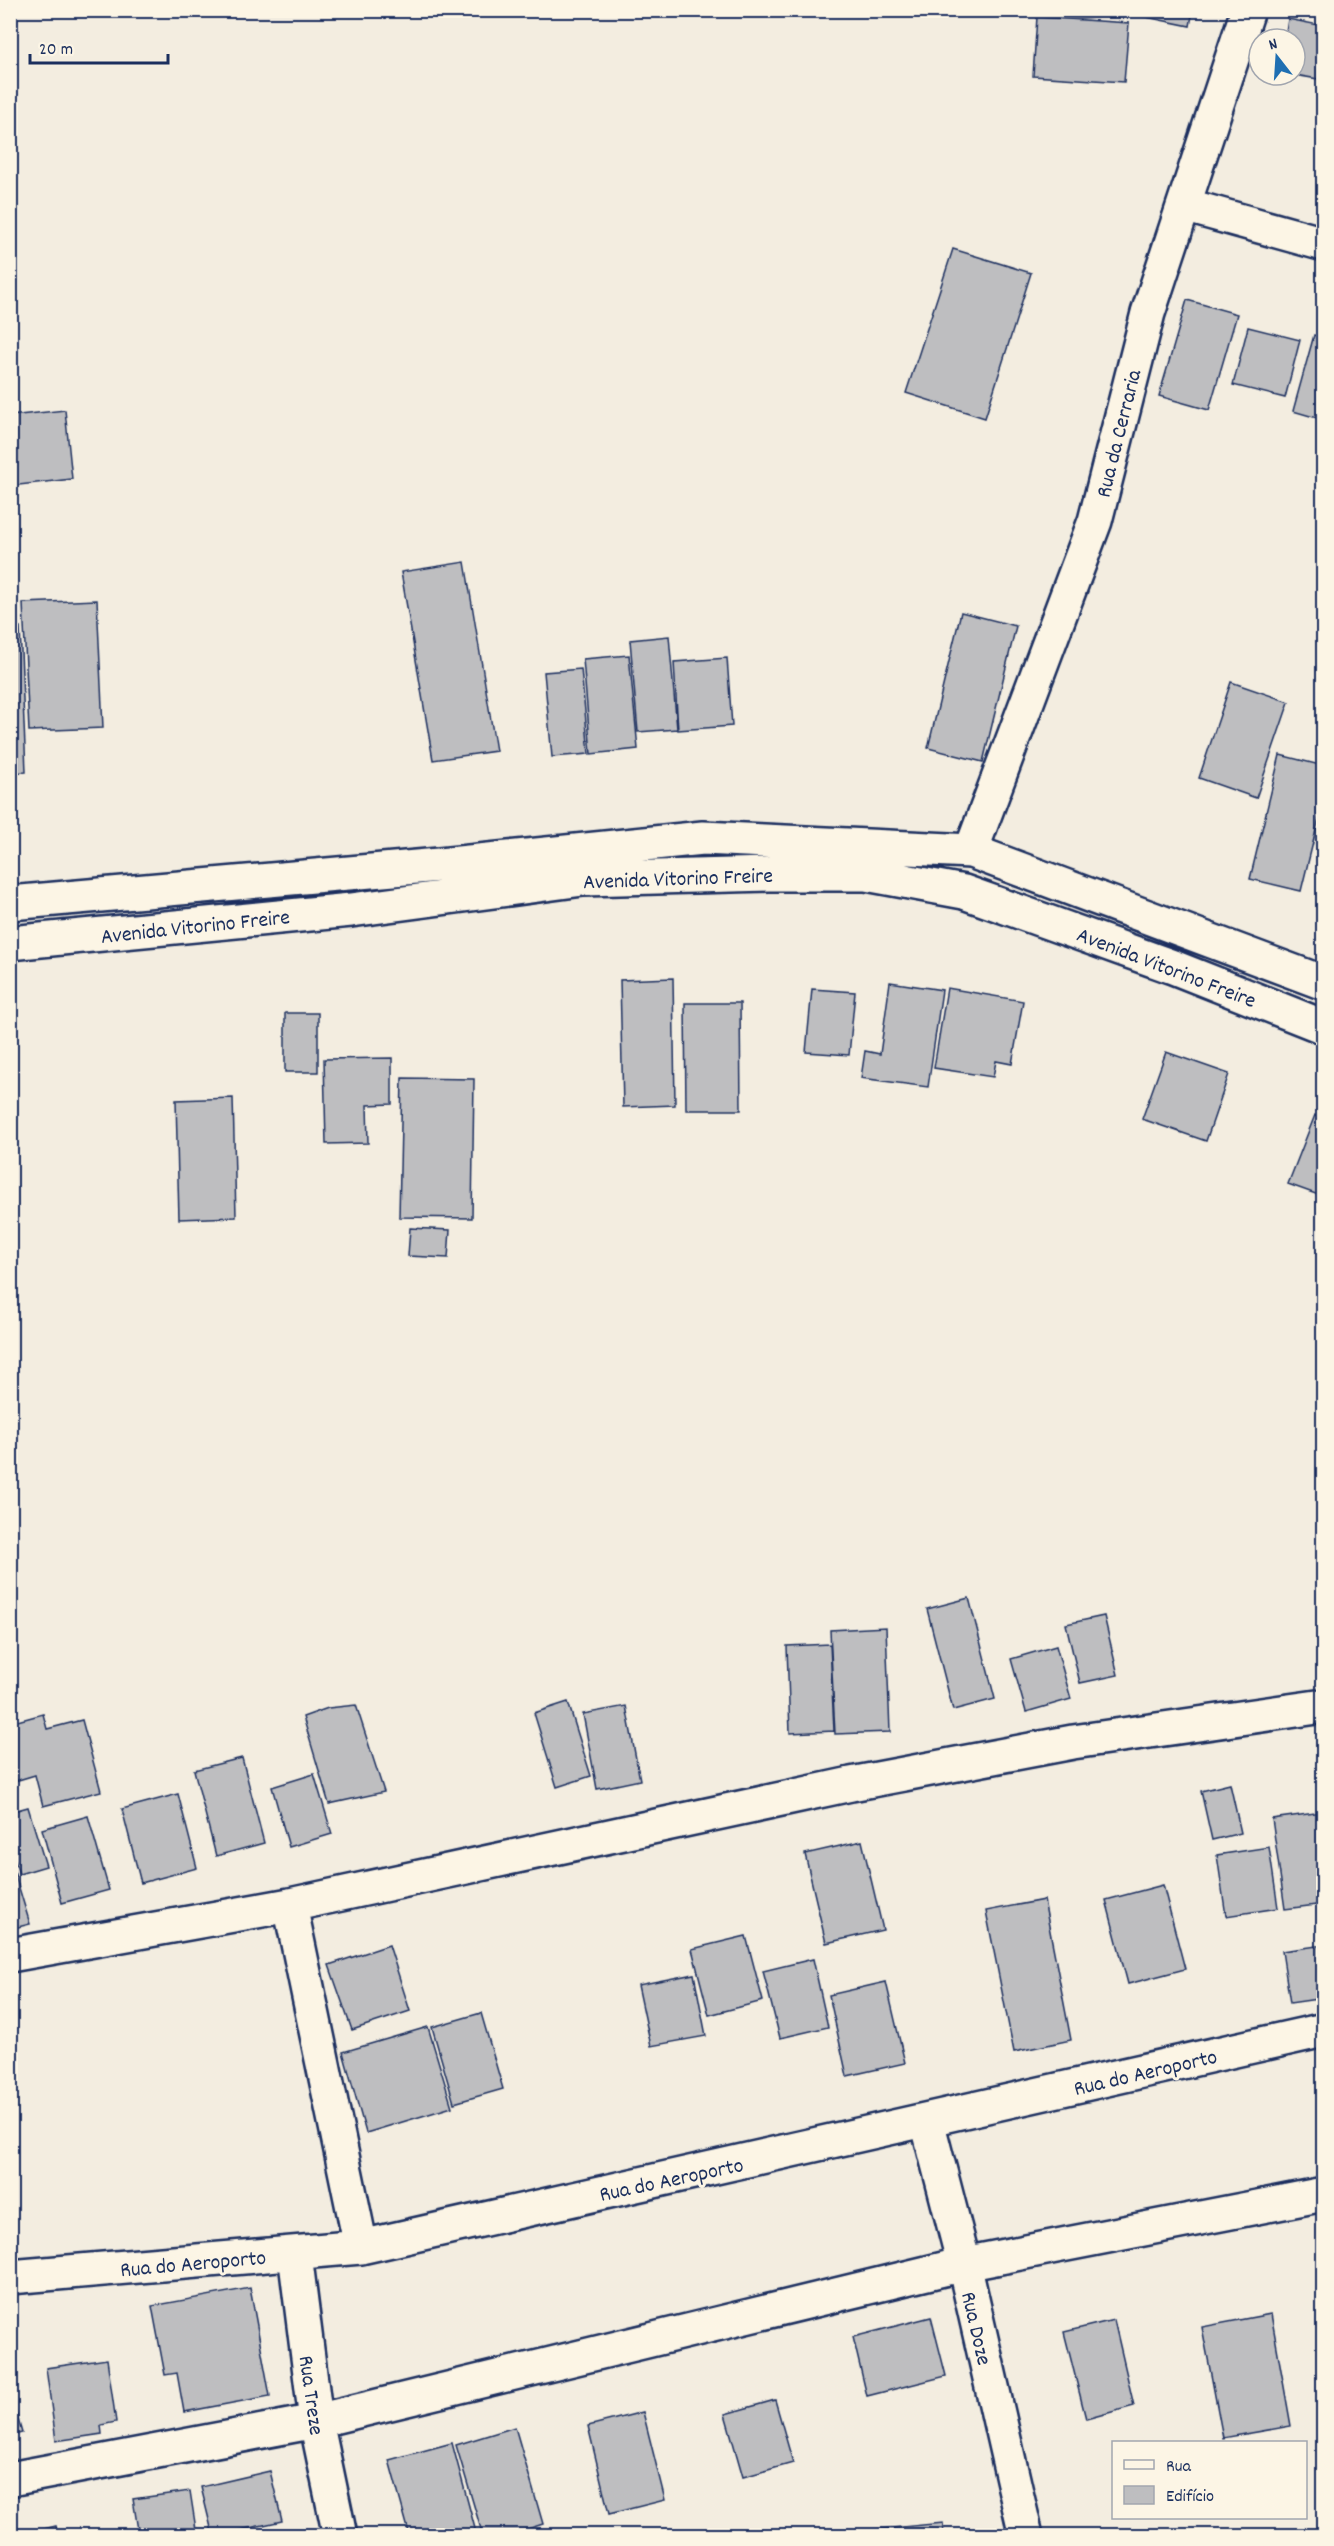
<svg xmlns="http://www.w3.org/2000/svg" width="1334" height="2546" font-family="Dekko,sans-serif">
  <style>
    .building { fill: #bebec0; stroke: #1b2f5e; stroke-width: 1.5 }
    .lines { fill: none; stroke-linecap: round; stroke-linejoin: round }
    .minor-casing { stroke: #1b2f5e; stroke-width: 38 }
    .tertiary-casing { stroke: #1b2f5e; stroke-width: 38 }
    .minor { stroke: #fcf5e5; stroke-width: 33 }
    .tertiary { stroke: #fcf5e5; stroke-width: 33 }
    .labels { text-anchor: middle; stroke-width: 6; stroke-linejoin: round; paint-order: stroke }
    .street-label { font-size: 22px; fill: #1b2f5e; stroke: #fcf5e5 }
  </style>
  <rect width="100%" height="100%" fill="#f3ede0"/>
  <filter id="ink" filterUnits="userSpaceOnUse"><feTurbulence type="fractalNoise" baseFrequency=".0167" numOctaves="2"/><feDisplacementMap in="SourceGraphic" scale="12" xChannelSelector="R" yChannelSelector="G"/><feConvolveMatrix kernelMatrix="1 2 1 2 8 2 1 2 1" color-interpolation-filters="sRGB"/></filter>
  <g filter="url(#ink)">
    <path class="building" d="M 1112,10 L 1193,10 L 1190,26 Z
      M 1037,17 L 1129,23 L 1124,82 L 1033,76 Z
      M 1288,19 L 1324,26 L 1324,80 L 1295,75 L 1295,39 L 1285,39 Z
      M 953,249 L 1031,273 L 985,418 L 906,393 Z
      M 1187,300 L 1237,314 L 1209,410 L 1159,396 Z
      M 1248,327 L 1300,340 L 1285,398 L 1233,385 Z
      M 1314,335 L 1324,338 L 1324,420 L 1293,411 Z
      M 65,410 L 72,479 L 10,486 L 10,416 Z
      M 465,562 L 496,751 L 433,760 L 401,572 Z
      M 97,600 L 103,728 L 29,731 L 23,603 Z
      M 961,612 L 1016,626 L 983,762 L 928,748 Z
      M 10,627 L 20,627 L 26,772 L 10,773 Z
      M 669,636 L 677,729 L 638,732 L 630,640 Z
      M 629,655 L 638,749 L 591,754 L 583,659 Z
      M 727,658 L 732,726 L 678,730 L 674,662 Z
      M 581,669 L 589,754 L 552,757 L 544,672 Z
      M 1231,682 L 1289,702 L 1256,798 L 1199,778 Z
      M 1280,755 L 1324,766 L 1324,798 L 1301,891 L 1250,879 Z
      M 673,978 L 675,1105 L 623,1107 L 620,980 Z
      M 890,982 L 942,990 L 928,1087 L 861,1078 L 865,1051 L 880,1054 Z
      M 947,988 L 1023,1001 L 1012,1064 L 996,1061 L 993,1077 L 934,1068 Z
      M 812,989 L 855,992 L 849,1055 L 806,1052 Z
      M 685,1003 L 740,1003 L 741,1110 L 686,1110 Z
      M 285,1013 L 318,1013 L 318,1072 L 285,1072 Z
      M 1166,1052 L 1229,1074 L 1206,1141 L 1142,1119 Z
      M 392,1058 L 392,1104 L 367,1105 L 368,1143 L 326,1144 L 324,1059 Z
      M 402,1078 L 474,1079 L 472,1218 L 399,1217 Z
      M 233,1098 L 236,1217 L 179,1219 L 176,1100 Z
      M 1315,1115 L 1324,1119 L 1324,1197 L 1288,1184 Z
      M 410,1228 L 450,1230 L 448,1258 L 408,1256 Z
      M 969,1598 L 995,1699 L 953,1710 L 927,1609 Z
      M 1104,1616 L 1118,1675 L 1080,1683 L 1066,1624 Z
      M 886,1627 L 890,1732 L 835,1734 L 830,1630 Z
      M 830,1644 L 834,1731 L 790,1733 L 787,1646 Z
      M 1056,1646 L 1071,1699 L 1026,1712 L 1011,1659 Z
      M 568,1702 L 591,1776 L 557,1787 L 534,1713 Z
      M 356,1705 L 384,1792 L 329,1804 L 303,1717 L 328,1708 Z
      M 626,1706 L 640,1780 L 597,1789 L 583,1714 Z
      M 43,1714 L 47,1729 L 82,1720 L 101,1791 L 43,1806 L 35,1775 L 15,1781 L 10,1765 L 10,1723 Z
      M 242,1758 L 264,1843 L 216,1856 L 194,1770 Z
      M 314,1774 L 332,1834 L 289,1847 L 272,1787 Z
      M 1230,1784 L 1241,1833 L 1212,1840 L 1201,1791 Z
      M 178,1794 L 197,1868 L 141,1883 L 122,1809 Z
      M 28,1807 L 46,1866 L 19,1874 L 10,1845 L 10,1812 Z
      M 1322,1812 L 1324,1904 L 1285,1909 L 1272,1819 Z
      M 88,1816 L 109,1890 L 62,1903 L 42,1829 Z
      M 862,1841 L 883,1930 L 826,1943 L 805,1854 Z
      M 1269,1847 L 1278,1908 L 1226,1916 L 1217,1855 Z
      M 10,1858 L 30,1924 L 10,1929 Z
      M 1163,1885 L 1185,1969 L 1128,1984 L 1106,1900 Z
      M 1044,1900 L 1071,2040 L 1014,2052 L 986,1911 Z
      M 746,1936 L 763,2001 L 709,2015 L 692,1949 Z
      M 389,1945 L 410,2011 L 352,2030 L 329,1965 Z
      M 1324,1945 L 1324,1998 L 1290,2003 L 1282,1951 Z
      M 813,1959 L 828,2027 L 780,2038 L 763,1971 Z
      M 694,1974 L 706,2036 L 651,2046 L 638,1985 Z
      M 886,1982 L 905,2063 L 847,2076 L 829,1995 Z
      M 481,2013 L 503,2089 L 454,2103 L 432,2027 Z
      M 428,2027 L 452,2107 L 366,2133 L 343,2052 Z
      M 250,2288 L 270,2396 L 184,2412 L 177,2373 L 165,2375 L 152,2306 Z
      M 1271,2314 L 1291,2426 L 1223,2438 L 1202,2327 Z
      M 931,2317 L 946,2376 L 867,2396 L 853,2337 Z
      M 1114,2320 L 1134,2406 L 1086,2419 L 1064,2332 Z
      M 107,2359 L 116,2422 L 101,2425 L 102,2434 L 56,2441 L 46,2368 Z
      M 10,2392 L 22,2433 L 10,2436 Z
      M 775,2400 L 793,2463 L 743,2477 L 725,2414 Z
      M 643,2412 L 665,2500 L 609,2514 L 588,2426 Z
      M 515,2427 L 543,2524 L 506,2536 L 483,2536 L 456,2445 Z
      M 452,2443 L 477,2536 L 410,2536 L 389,2460 Z
      M 270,2471 L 282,2521 L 213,2536 L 201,2487 Z
      M 190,2491 L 197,2536 L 139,2536 L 133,2499 Z
      M 943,2523 L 944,2536 L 873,2536 L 872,2530 Z
      M 56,2526 L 58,2536 L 16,2536 Z"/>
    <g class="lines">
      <defs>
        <path id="minor" d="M 1184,205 L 1324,244
          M 971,851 L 1095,521 L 1148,313 L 1248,10
          M 290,1905 L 361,2247
          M 10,1955 L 290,1905 L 851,1784 L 1073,1742 L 1324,1706
          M 927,2121 L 964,2264 L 1026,2536
          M 295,2254 L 316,2421 L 340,2536
          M 10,2277 L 361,2247 L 1324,2030
          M 10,2479 L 316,2421 L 964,2264 L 1324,2194"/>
        <path id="tertiary" d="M 10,903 L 439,865 L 703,838 L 971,851 L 1324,983
          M 10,943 L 351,910 L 583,879 L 769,874 L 866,874 L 964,892 L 1173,967 L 1324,1027"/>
      </defs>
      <use href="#minor" class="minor-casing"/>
      <use href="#tertiary" class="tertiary-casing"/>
      <use href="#minor" class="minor"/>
      <use href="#tertiary" class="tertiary"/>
    </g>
  </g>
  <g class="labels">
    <g class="street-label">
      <text transform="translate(1117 433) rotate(-76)" y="8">Rua da Cerraria</text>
      <text transform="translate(678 877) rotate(-2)" y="8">Avenida Vitorino Freire</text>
      <text transform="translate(195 925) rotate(-6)" y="8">Avenida Vitorino Freire</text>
      <text transform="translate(1167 966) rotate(21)" y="8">Avenida Vitorino Freire</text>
      <text transform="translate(1145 2071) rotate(-13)" y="8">Rua do Aeroporto</text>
      <text transform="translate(671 2178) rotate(-12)" y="8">Rua do Aeroporto</text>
      <text transform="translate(193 2262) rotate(-5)" y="8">Rua do Aeroporto</text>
      <text transform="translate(978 2328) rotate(77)" y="8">Rua Doze</text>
      <text transform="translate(313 2395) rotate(82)" y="8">Rua Treze</text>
    </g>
  </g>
  <rect width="1334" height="2546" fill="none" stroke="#fcf5e5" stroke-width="36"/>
  <rect x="18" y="18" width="1298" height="2510" fill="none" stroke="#1b2f5e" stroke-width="2" filter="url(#ink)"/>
  <rect x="1112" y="2441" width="195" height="78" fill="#fcf5e5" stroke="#a2a6af" stroke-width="1.5"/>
  <rect x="1124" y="2460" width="30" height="9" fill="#fcf5e5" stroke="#a2a6af" stroke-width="1.5"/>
  <text x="1166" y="2471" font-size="18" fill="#1b2f5e">Rua</text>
  <rect x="1124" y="2486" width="30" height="18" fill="#bebec0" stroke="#a2a6af" stroke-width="1.5"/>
  <text x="1166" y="2501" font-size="18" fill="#1b2f5e">Edifício</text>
  <g transform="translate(1277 57) rotate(343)"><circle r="28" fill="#fcf5e5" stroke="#a2a6af" stroke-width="1.5"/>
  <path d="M0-4.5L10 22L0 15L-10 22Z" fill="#1f6fb2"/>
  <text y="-9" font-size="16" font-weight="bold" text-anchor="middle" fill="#1b2f5e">N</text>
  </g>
  <path d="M30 54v9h138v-9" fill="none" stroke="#1b2f5e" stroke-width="3"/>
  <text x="39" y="54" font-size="18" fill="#1b2f5e" stroke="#fcf5e5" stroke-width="4.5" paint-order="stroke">20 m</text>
</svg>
